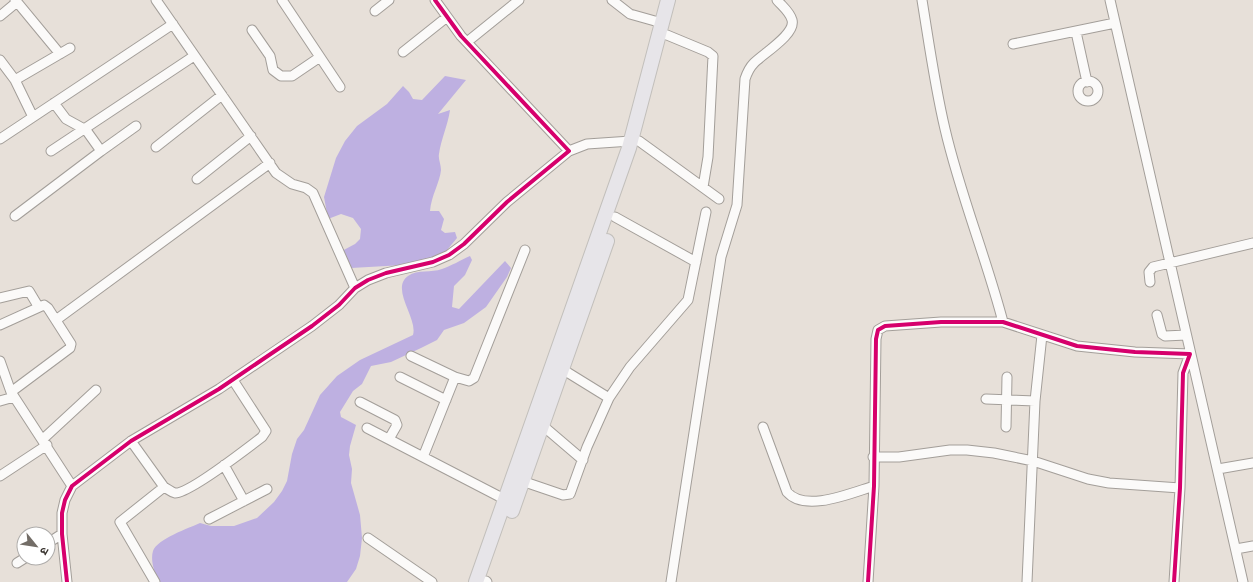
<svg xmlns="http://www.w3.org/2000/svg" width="1253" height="582" font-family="Literata,'Noto Sans Devanagari',serif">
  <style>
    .water { fill: #beb0e1 }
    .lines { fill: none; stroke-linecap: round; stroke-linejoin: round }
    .street-casing { stroke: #a39e99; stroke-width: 11 }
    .primary-casing { stroke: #c2bfbb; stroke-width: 16 }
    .street { stroke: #fbfaf9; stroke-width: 9 }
    .primary { stroke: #e7e5e9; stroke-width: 14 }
    .cycleway-casing { stroke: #fff; stroke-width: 6 }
    .cycleway { stroke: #d6006c; stroke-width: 4 }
  </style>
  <rect width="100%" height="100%" fill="#e7e0d9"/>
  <path class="water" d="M 445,76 L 466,80 L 438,114 L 450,110 C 448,125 441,139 439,154 C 438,159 441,164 441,170 C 440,182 431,196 430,211 L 439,211 L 444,219 L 441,230 L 445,233 L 455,232 L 457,238 L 442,256 L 404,265 L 351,268 L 340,252 L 355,244 L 360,239 L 361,229 L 353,218 L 341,214 L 328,219 L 324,197 L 336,158 L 345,141 L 357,126 L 387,104 L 403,86 L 409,92 L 413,99 L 422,100 Z
    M 470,256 L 472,260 L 465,275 L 454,286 L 452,307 L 459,309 L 505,261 L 511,268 L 507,277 L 486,307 L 464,323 L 444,330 L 437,340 L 421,348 L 391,362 L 371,366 L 362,384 L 353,391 L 340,412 L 341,417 L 356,425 L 350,446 L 349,455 L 352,469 L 351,483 L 360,515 L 362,538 L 360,556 L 356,569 L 347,582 L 158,582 C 155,573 150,561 153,551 C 157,539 189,528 200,523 L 211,526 L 234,526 L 257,518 L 274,502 L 282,491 L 287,481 L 292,454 L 297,439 L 304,430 L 320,395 L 337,376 L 360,360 L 413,335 C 418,318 390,289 408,276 C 418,269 431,273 442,269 C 451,266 461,260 470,256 Z"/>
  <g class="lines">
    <defs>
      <path id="street" d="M 156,0 L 276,173 L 292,184 L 306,188 L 313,193 L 355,288
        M 282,0 L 340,87
        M 612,0 L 630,14 L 662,23
        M 922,0 C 929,43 935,87 945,129 C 960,194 986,257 1003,322
        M 1110,0 L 1243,582
        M 17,2 L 60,54
        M 375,11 L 389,0
        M 0,16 L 17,2 L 15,0
        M 252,30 L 270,56 L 273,70 L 281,76 L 292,76 L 320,57
        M 1076,32 L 1087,82
        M 667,35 L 708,52 L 713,56 L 708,157 L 703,187
        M 467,42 L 519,0
        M 1013,44 L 1115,23
        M 403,52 L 447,17
        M 0,60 L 15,80 L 33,117
        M 15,80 L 70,48
        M1078 91a10 10 0 1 1 20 0a10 10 0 1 1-20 0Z
        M 0,139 L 173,24
        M 639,141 L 719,199
        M 156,147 L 222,95
        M 51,151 L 194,56
        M 101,151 L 136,126
        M 569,151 L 587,144 L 631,141
        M 197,179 L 251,136
        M 15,216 L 101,151 L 86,130 L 66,119 L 54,103
        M 615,217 L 696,262
        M 1150,282 L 1149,272 L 1153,267 L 1253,243
        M 0,298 L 29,291 L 38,306
        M 1157,315 L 1162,334 L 1165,336 L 1186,335
        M 56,320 L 270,163
        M 0,325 L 44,305 L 48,308 L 71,344 L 70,348 L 11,392
        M 411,356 L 455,377 L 423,457
        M 0,361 L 11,392 L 72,486
        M 400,377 L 446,400
        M 455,377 L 469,381 L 474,378 L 525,250
        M 609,398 L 630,367 L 688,300 L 706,212
        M 986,399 L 1035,401
        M 0,401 L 14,397
        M 360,402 L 395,420 L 397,425 L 389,439
        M 542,425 L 583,460
        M 763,427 L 787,492 C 805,513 851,493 874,486
        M 1006,427 L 1007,377
        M 367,428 L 506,500
        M 43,439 L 96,390
        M 131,441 L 164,487 C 168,489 171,492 175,493 C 188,494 249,447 262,437 L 266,431 L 233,380
        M 873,457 L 899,457 L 950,450 L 967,450 L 994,453 L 1033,461 L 1088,479 L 1109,483 L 1180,488
        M 224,465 L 244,501
        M 1218,469 L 1253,463
        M 0,476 L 47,445
        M 519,480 L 563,495 L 570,494 L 587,447 L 609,398 L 562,369
        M 209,519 L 267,489
        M 368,538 L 432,582
        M 48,543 L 62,534
        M 1236,549 L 1253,546
        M 17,563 L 25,558
        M 486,581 L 487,582
        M 67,582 L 62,534 L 62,513 L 65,500 L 72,486 L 131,441 L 219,389 L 312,326 L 339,305 L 355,288 L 368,280 L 386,273 L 433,262 L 449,255 L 464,244 L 507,202 L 569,151 L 461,36 L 435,0
        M 155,582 L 120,522 L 164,487
        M 671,582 L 721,257 L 737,205 L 745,79 C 747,73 750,67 754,63 C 764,53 796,34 792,20 C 790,12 782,6 777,0
        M 868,582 L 874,486 L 876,339 L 878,330 L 885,326 L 941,322 L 1003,322 L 1077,346 L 1135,352 L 1190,354 L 1183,373 L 1180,488 L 1174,582
        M 1027,582 L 1035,401 L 1042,335"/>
      <path id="primary" d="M 512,511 L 607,241
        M 476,582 L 629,148 L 668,0"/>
    </defs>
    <use href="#street" class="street-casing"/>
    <use href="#primary" class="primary-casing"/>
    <use href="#street" class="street"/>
    <use href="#primary" class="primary"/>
    <defs>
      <path id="cycleway" d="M 67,582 L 62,534 L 62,513 L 65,500 L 72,486 L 131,441 L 219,389 L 312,326 L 339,305 L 355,288 L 368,280 L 386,273 L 433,262 L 449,255 L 464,244 L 507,202 L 569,151 L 461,36 L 435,0
        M 868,582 L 874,486 L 876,339 L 878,330 L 885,326 L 941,322 L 1003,322 L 1077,346 L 1135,352 L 1190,354 L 1183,373 L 1180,488 L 1174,582"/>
    </defs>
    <use href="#cycleway" class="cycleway-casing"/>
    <use href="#cycleway" class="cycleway"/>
  </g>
  <g transform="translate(36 546) rotate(120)"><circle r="19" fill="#ffffff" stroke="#aeacaa"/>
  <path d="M0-3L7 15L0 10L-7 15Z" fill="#736d67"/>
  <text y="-6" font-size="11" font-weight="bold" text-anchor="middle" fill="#342f2a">उ</text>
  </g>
</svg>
